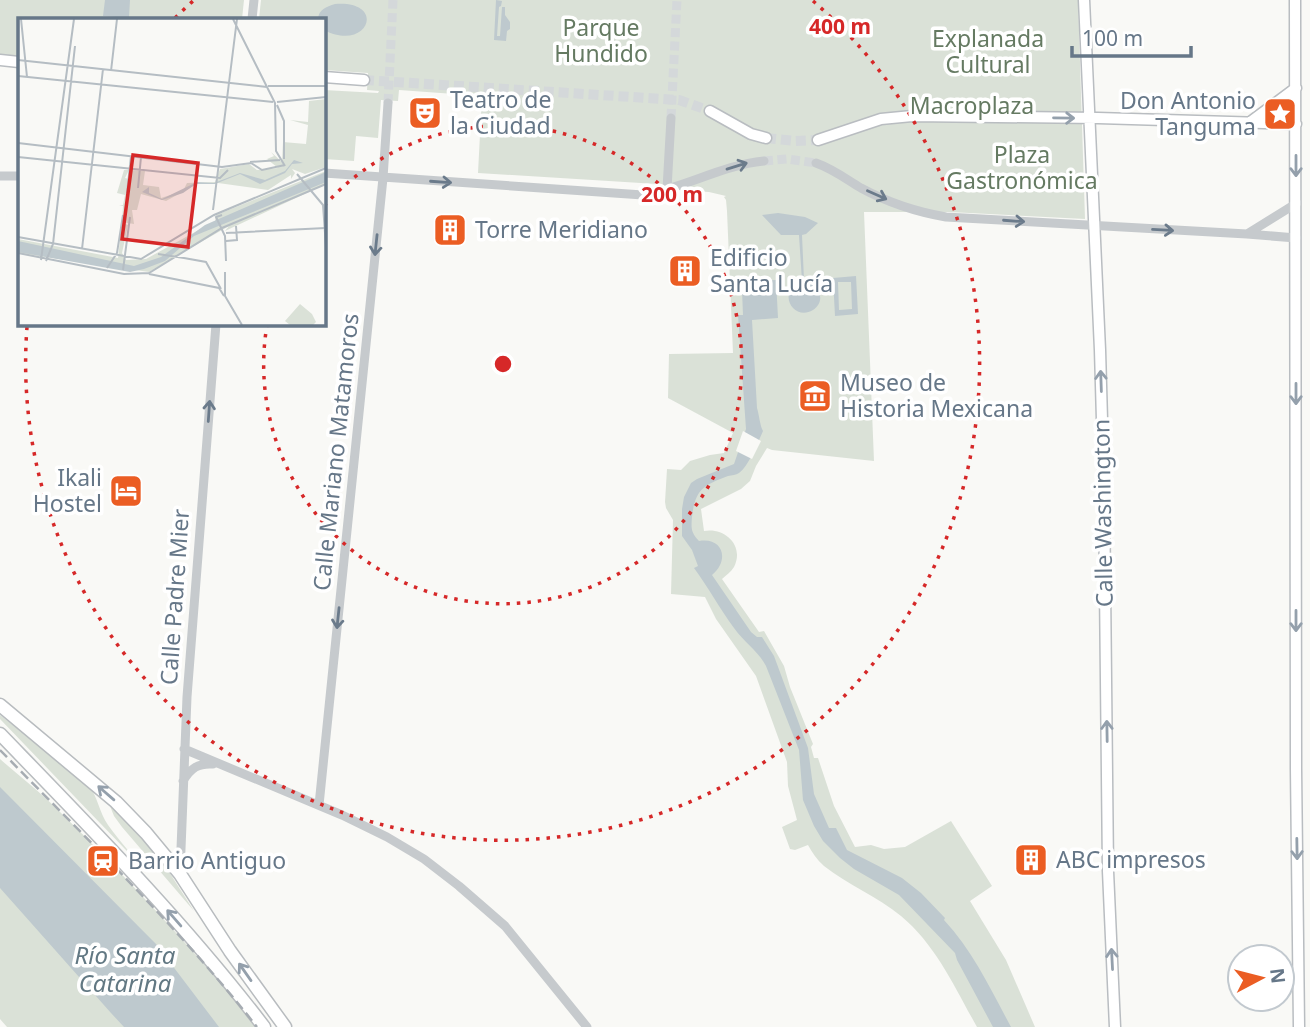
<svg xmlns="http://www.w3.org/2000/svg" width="1310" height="1027" font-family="'Noto Sans',sans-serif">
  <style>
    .green { fill: #dae1d7 }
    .water { fill: #bec9ce; fill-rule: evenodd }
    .pier { fill: #f9f9f6 }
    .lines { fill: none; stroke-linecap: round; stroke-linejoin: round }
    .minor-tunnel { stroke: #d4d8da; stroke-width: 9; stroke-dasharray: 9 4.5; stroke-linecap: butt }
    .major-tunnel { stroke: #d4d8da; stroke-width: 10; stroke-dasharray: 10 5; stroke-linecap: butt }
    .major-casing { stroke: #b9bdc1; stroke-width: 13 }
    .highway-casing { stroke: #b8bcbf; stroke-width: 15 }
    .minor { stroke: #c6cacd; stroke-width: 9 }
    .major { stroke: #fff; stroke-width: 10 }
    .highway { stroke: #fff; stroke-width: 12 }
    .rail { stroke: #a6acb2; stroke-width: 2.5; stroke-dasharray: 10 5; stroke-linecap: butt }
    .oneway { stroke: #94a0ac }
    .oneway2 { stroke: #6b7b8b }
    .ring { fill: none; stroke: #d62828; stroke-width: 3.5; stroke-dasharray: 3.5 7 }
    .labels { text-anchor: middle; stroke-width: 7; stroke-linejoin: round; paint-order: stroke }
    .park-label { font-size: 23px; fill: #657a62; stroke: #fff }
    .poi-label { font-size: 23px; fill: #678; stroke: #fff; text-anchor: start }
    .street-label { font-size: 23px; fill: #678; stroke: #fff }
    .water-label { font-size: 24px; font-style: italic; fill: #627883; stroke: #fff }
    .inset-road { fill: none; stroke: #b5bdc3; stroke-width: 2 }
    .view { fill: #d62828; fill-opacity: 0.15; stroke: #d62828; stroke-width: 3.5 }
    .inset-edge { fill: none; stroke: #678; stroke-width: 3.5 }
    .centre { fill: #d62828; stroke: #fff; stroke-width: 3.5 }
    .ring-label { font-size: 21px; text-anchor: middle; font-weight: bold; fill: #d62828; stroke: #fff; stroke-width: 7; stroke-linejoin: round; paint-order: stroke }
  </style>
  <rect width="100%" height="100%" fill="#f9f9f6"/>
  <path class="green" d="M 0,0 L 244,0 L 242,19 L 19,19 L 19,56 L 0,55 Z
    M 261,0 L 1078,0 L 1085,219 L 950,212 L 864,212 L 874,461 L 772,450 L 767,448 L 756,466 L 750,481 L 741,489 L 701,509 L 704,531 C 724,527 745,545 734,567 C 731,572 726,575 722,579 L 759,632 L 764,631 L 784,666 L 790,687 L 813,744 L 811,747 L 814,758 L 818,758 L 834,806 L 855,847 L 871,845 L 884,849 L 905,847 L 951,821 L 992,886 L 970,901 L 1006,960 L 1035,1027 L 977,1027 C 955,988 936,945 901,916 C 877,896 848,885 824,866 C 817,860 812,852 808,845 L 795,850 L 790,849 L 782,827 L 797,820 L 788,786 L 787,762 L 756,676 L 716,619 L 705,597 L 671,594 L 673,520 L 666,508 L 665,502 L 667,469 L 681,470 L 690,461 L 710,455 L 724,453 L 733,433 L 668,398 L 669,354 L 733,353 L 727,211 L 726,200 L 724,197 L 726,196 L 709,192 L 677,190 L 657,184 L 478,173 L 482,96 L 399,90 L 398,101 L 381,100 L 378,138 L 356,136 L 354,161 L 324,159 L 324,90 L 378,93 L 379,91 L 367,90 L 368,73 L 324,70 L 324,19 L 259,19 Z
    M 0,715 L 88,784 C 98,797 99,812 108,825 C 120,842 135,858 149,874 L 0,719 Z
    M 0,759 C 19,776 39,791 57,809 C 128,878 194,951 258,1027 L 7,1027 L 0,1019 Z
    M 110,806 L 129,821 L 164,864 L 194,911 L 122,827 L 114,816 Z"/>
  <path class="water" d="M 105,0 L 130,0 L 129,18 L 103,16 Z
    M 496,0 L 502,1 L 501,6 L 499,7 L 497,36 L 500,36 L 502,7 L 505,7 L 505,15 L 510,22 L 510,29 L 507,31 L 506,41 L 494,40 Z
    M 335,4 C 388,0 368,53 324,30 L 324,19 L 318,19 C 319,9 326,7 335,4 Z
    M 778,213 L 805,217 L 818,223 L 806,234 L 802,235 L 804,280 C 817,284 828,299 813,310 C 794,322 775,292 802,281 L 799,235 L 781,235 L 762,215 Z
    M 856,276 L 858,314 L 835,316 L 833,278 ZM 838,282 L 851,282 L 852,309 L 839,310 Z
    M 776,280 L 778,318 L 752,320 L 757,408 C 759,414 760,426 763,431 C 758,442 749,466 739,473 C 736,475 732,475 728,476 C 704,485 695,489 692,517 C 691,528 691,533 699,541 C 723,537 730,560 712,575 L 751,632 L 757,637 L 762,637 L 774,656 L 808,748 L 814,794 L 829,828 L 836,828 L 847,850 L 902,878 L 921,893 L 945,918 L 944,920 C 973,951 991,990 1011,1027 L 993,1027 L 957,960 L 955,953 L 899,895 L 854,869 L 840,858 L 823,841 L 814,826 L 803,800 L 799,750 L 766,666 C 758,651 744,642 734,628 C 720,609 708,587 694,568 L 698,566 L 692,550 L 682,536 L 682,509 L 684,497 L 691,483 L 697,479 L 734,464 L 746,429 L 738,315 L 743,315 L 742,290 L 752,290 L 752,281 Z
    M 0,787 L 156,944 L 219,1027 L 124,1027 L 111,1013 L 0,888 Z"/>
  <path class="pier" d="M 743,431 L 761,441 L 752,459 L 736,451 Z"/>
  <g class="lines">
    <path class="minor-tunnel" d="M 388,103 L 393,0
      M 671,118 L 677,0
      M 764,161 L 787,159 L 816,163"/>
    <path class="major-tunnel" d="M 364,80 L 679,100 L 710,111
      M 766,138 L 795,141 L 818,140"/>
    <defs>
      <path id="major" d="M 1084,0 L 1100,350 L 1104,490 L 1108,871 L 1115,1027
        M 1295,0 L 1296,769 L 1299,1027
        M 0,60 L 19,62
        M 324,77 L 364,80
        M 710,111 L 751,134 L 766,138
        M 1249,123 L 1296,88
        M 818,140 L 881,119 L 912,116 L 1098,118 L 1296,124"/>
      <path id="highway" d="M 0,705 L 116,802 L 146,833 L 180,874 L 230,951 L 285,1027
        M 0,734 C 92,829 184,922 264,1027"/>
    </defs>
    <use href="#major" class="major-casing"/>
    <use href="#highway" class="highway-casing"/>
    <path class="minor" d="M 252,19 L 254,0
      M 816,163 C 833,169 846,179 861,188 C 887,202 917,212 946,217 L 1247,234 L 1296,238
      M 324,173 L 643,195 C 685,188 722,165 764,161
      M 0,176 L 19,176
      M 667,189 L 671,118
      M 1247,234 L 1297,203
      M 184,749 L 342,815 L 387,837 L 424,859 L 459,886 L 505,926 L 587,1027
      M 183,781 C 191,768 198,763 213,764
      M 319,805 L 383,178 L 388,103
      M 180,874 L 187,697 L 216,324"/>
    <use href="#major" class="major"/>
    <use href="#highway" class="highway"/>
    <path class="rail" d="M 0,750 C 88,840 179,928 257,1027"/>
  </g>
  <defs><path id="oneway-shaft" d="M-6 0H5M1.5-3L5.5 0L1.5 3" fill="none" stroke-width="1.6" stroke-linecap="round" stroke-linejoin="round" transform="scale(1.75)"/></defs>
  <g class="oneway">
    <use href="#oneway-shaft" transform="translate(1064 118) rotate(1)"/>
    <use href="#oneway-shaft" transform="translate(1296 166) rotate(90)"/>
    <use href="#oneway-shaft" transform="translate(1101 381) rotate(-92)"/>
    <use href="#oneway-shaft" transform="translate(1296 394) rotate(90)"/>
    <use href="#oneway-shaft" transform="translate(1296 621) rotate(90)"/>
    <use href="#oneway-shaft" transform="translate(1107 731) rotate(-91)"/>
    <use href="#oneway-shaft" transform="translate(106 793) rotate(-139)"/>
    <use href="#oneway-shaft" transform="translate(1297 849) rotate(89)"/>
    <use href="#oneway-shaft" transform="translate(174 918) rotate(-131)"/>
    <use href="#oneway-shaft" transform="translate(1112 959) rotate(-93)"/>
    <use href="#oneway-shaft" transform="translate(245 972) rotate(-125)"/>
  </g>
  <g class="oneway2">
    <use href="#oneway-shaft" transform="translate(737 166) rotate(-17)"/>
    <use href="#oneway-shaft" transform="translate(441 182) rotate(4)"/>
    <use href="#oneway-shaft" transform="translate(877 195) rotate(24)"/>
    <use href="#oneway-shaft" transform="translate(1014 221) rotate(4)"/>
    <use href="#oneway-shaft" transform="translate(1163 230) rotate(3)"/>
    <use href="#oneway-shaft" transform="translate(376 245) rotate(96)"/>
    <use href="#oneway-shaft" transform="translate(209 411) rotate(-86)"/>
    <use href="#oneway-shaft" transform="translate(338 618) rotate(96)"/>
  </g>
  <g class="ring">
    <path d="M324 206A239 239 0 1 1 267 325"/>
    <path d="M175 18A477 477 0 0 1 193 1M813 1A477 477 0 1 1 27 327"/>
  </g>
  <defs>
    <symbol id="theatre-square" viewBox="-11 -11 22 22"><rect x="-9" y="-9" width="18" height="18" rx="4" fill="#eb5d23" stroke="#fff"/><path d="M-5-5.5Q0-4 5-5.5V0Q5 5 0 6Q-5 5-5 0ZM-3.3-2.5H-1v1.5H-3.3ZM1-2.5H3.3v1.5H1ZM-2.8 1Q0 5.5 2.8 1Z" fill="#fff"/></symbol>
    <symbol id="sight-square" viewBox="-11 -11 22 22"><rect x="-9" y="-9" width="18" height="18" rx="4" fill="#eb5d23" stroke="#fff"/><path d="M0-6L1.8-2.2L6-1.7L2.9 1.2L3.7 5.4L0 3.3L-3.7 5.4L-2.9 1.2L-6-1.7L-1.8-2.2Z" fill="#fff"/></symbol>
    <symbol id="building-square" viewBox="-11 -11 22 22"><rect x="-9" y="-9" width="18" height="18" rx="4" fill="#eb5d23" stroke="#fff"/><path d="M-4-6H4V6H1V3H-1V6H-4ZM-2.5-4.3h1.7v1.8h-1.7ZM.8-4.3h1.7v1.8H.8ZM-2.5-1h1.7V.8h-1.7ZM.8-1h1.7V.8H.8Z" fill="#fff"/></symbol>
    <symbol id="museum-square" viewBox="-11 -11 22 22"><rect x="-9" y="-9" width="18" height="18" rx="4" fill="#eb5d23" stroke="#fff"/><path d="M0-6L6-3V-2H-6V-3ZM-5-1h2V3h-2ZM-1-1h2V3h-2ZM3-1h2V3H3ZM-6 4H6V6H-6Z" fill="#fff"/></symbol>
    <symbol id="hotel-square" viewBox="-11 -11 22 22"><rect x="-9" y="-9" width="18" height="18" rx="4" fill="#eb5d23" stroke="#fff"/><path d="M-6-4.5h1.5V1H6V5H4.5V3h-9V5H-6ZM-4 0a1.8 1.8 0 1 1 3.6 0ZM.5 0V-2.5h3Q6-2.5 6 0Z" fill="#fff"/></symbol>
    <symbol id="station-square" viewBox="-11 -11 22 22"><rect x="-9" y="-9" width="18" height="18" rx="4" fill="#eb5d23" stroke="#fff"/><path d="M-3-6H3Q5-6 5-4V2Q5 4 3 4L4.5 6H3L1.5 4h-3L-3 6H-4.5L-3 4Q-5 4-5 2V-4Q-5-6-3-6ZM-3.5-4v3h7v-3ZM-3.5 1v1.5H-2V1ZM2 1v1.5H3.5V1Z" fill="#fff"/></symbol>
  </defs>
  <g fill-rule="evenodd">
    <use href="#theatre-square" x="406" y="94" width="38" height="38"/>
    <use href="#sight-square" x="1261" y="95" width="38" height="38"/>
    <use href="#building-square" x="431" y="211" width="38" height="38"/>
    <use href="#building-square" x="666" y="252" width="38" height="38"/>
    <use href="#museum-square" x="796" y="377" width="38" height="38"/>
    <use href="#hotel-square" x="107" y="472" width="38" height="38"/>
    <use href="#building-square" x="1012" y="841" width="38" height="38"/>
    <use href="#station-square" x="84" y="842" width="38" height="38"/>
  </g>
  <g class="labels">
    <g class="park-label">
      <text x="601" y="36">Parque<tspan x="601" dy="26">Hundido</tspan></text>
      <text x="988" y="47">Explanada<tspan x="988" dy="26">Cultural</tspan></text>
      <text x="972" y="114">Macroplaza</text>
      <text x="1022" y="163">Plaza<tspan x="1022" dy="26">Gastronómica</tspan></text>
    </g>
    <g class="poi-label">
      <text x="450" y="108">Teatro de<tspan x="450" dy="26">la Ciudad</tspan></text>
      <text x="1256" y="109" text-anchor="end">Don Antonio<tspan x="1256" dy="26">Tanguma</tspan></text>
      <text x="475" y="238">Torre Meridiano</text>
      <text x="710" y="266">Edificio<tspan x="710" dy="26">Santa Lucía</tspan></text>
      <text x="840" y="391">Museo de<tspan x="840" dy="26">Historia Mexicana</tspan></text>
      <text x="102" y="486" text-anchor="end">Ikali<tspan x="102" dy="26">Hostel</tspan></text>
      <text x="1056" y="868">ABC impresos</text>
      <text x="128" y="869">Barrio Antiguo</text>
    </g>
    <g class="street-label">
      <text transform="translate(336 452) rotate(-84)" y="8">Calle Mariano Matamoros</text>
      <text transform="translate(1103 513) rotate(-91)" y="8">Calle Washington</text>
      <text transform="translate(175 597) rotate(-86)" y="8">Calle Padre Mier</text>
    </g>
    <g class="water-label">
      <text x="125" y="964">Río Santa<tspan x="125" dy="28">Catarina</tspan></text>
    </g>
  </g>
  <g transform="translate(18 18)">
    <rect width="308" height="308" fill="#f9f9f6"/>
    <path d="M 308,81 L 308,149 L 287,156 L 274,151 L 277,155 L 273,161 L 273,157 L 250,172 L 200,165 L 179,166 L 148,183 L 123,176 L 119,192 L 114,192 L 116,206 L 104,204 L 105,188 L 101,187 L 105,187 L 107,177 L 99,175 L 106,152 L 111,152 L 107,160 L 111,161 L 112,152 L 127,153 L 125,167 L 141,169 L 143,180 L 165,173 L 169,165 L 197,164 L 202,151 L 231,146 L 239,152 L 260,150 L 249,141 L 256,138 L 253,134 L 264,144 L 265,124 L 288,126 L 290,107 L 272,102 L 290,104 L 291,83 ZM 308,153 L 308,166 L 207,213 L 211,208 L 131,254 L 0,235 L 0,221 L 100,240 L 104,205 L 110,207 L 104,235 L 108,242 L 128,241 L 197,203 L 198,197 ZM 282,286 L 294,296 L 298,304 L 295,307 L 272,307 L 267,303 Z" fill="#dae1d7"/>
    <path d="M 276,142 L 285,145 L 274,146 L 267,155 L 242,166 L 222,156 L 197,166 L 178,166 L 165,175 L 144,182 L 124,174 L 131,169 L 131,175 L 144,181 L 179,164 L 196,165 L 222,155 L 247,162 L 267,153 ZM 308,154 L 308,164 L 176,218 L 147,243 L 126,251 L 112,254 L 0,234 L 0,223 L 116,248 L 143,239 L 187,207 Z" fill="#bec9ce"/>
    <path class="inset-road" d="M 3,1 L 9,59M 215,1 L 257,85 L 258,133 L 267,148M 0,42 L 249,69M 93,53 L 99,1M 0,58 L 255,84M 250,68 L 308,68M 259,84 L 308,79M 259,87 L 266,103 L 266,141M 0,125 L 204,149 L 233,145 L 244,152 L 267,147M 0,139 L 202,160 L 210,152M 232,144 L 262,142M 279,156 L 305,187 L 308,229M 120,170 L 123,139M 109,175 L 113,138M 195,192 L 219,1M 204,197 L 198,199 L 207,218 L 208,243M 208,215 L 308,210M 0,219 L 123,241 L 196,197 L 308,150M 208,223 L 219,222 L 218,208M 64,231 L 85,51M 0,235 L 106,256 L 131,255 L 204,210 L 308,166M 140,236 L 166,240M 166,240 L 188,244 L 203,271M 23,242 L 56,1M 28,243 L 35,226 L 57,28M 89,250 L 99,235 L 105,197M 105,252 L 112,199M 207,254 L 207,278 L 224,307M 131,256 L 201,270 L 206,278"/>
    <path class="view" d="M 115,137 L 180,145 L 170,229 L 104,221 Z"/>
    <rect width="308" height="308" class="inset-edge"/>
  </g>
  <circle cx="503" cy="364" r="10" class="centre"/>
  <g class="ring-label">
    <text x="840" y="34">400 m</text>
    <text x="672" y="202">200 m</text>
  </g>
  <g transform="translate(1261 978) rotate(83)"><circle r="33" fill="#ffffff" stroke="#c2c9cf" stroke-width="2"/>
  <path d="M0-5L12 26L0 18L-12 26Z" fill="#eb5d23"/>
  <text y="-10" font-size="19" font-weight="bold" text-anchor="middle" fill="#667788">N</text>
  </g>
  <path d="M1072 46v10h119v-10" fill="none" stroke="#667788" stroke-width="3.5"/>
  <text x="1082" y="46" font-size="21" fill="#667788" stroke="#ffffff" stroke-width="5" paint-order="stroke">100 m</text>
</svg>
